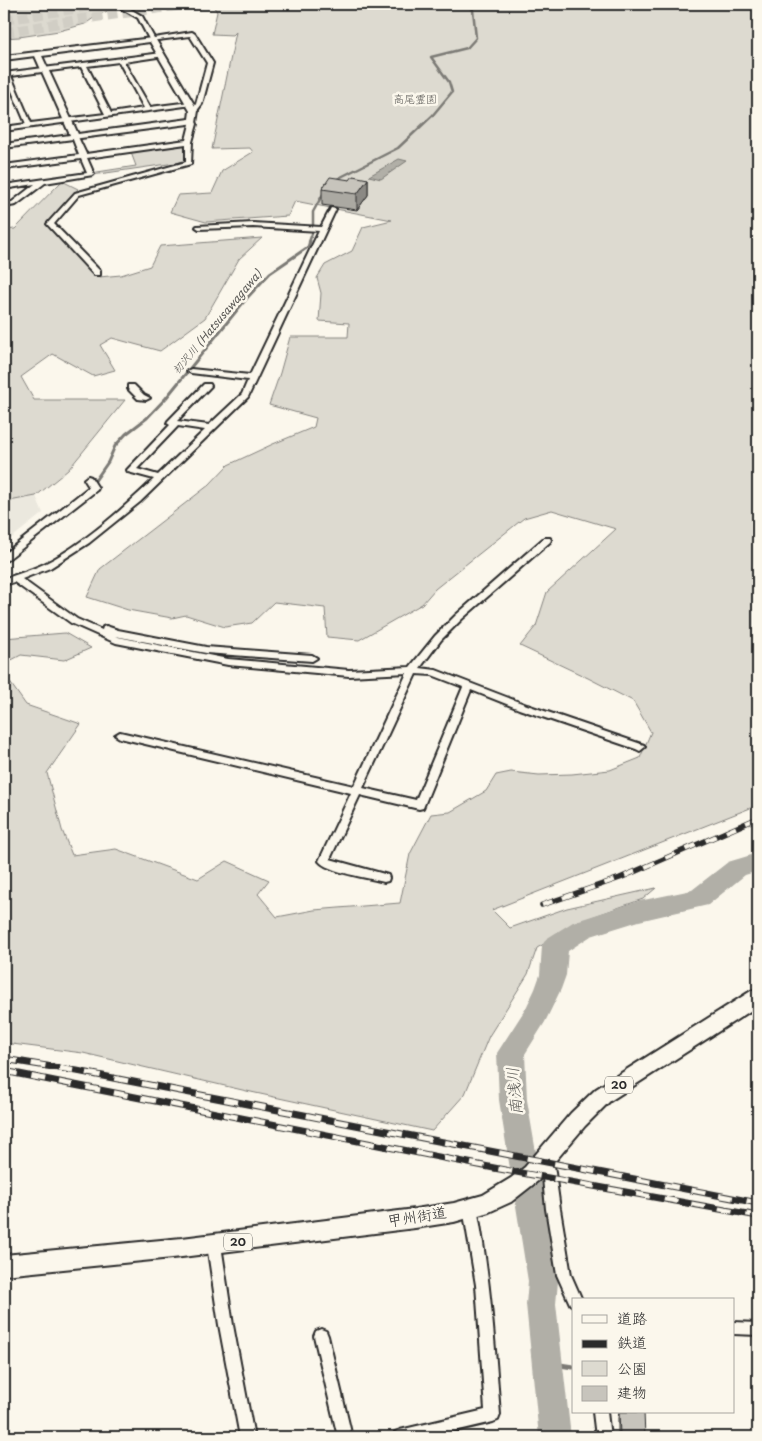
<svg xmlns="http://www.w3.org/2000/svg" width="762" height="1441" font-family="'Playpen Sans','Klee One',sans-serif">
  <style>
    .built { fill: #ebe8de }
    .green { fill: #dddad0; stroke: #84827e }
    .water { fill: #b1afa7; stroke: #7b7a75 }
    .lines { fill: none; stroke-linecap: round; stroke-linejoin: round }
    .stream-far3 { stroke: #7b7a75; stroke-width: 2.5 }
    .stream-far2 { stroke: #7b7a75; stroke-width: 3 }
    .stream-far1 { stroke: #7b7a75; stroke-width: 4 }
    .stream { stroke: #7b7a75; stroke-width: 5 }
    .river { fill: #b1afa7; fill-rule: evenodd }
    .trunk-tunnel { stroke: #d1cec5; stroke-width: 10; stroke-dasharray: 10 5; stroke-linecap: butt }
    .minor-casing { stroke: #2b2b2b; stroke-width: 4 }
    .tertiary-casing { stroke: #2b2b2b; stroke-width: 4 }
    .trunk-casing { stroke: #2b2b2b; stroke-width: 4 }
    .minor { fill: #fbf7ec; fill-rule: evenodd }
    .tertiary { fill: #fbf7ec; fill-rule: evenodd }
    .trunk { fill: #fbf7ec; fill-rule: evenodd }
    .rail-far1-casing { stroke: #2b2b2b; stroke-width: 5.5 }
    .rail-casing { stroke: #2b2b2b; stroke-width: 7 }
    .rail-far1 { stroke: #fbf7ec; stroke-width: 4; stroke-dasharray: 11; stroke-linecap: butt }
    .rail { stroke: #fbf7ec; stroke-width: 5; stroke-dasharray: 14; stroke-linecap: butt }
    .wall { fill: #aba9a2; stroke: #2b2b2b }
    .shaded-wall { fill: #8b8984; stroke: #2b2b2b }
    .building { fill: #c7c4bc; stroke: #2b2b2b }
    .labels { text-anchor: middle; stroke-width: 5; stroke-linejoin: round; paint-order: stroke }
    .far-park-label { font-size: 11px; fill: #585754; stroke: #fbf7ec }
    .far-water-label { font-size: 11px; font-style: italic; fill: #5a5956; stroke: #fbf7ec }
    .shield { fill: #fbf7ec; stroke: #696865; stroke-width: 1 }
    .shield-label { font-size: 11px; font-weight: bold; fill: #2b2b2b }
    .near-street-label { font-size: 15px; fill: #2b2b2b; stroke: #fbf7ec }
    .near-water-label { font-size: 16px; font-style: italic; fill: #5a5956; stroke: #fbf7ec }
  </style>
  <rect width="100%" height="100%" fill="#fbf7ec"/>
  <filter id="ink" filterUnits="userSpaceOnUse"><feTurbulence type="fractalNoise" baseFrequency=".02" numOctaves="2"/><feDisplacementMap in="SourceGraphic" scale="10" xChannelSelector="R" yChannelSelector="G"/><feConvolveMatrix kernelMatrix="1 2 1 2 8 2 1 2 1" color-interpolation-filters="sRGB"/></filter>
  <g filter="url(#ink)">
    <path class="built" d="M 36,496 L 43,513 L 4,544 L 4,502 Z"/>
    <path class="green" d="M 18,4 L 124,4 L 98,15 L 85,24 L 59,31 L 19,37 L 4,38 L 4,9 Z
      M 212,4 L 758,4 L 758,805 L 492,910 L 510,928 L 567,908 L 656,888 L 643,899 L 589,918 L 537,948 L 528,974 L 489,1036 L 465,1094 L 432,1131 L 251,1092 L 83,1053 L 4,1043 L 4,674 L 26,705 L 81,724 L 47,773 L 62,830 L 72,855 L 116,849 L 198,879 L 227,861 L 269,880 L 258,894 L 277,917 L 314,910 L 400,903 L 410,854 L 431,814 L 450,812 L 486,791 L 496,775 L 511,772 L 539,775 L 572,774 L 610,770 L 640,758 L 651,732 L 633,701 L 588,678 L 520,646 L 536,626 L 547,592 L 616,529 L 552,510 L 524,518 L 435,589 L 422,604 L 359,640 L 327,637 L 325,608 L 274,602 L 252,623 L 225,627 L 186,615 L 172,618 L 128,610 L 87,597 L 100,569 L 209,485 L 228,465 L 273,444 L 314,427 L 316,418 L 269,405 L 280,373 L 290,337 L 348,337 L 349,323 L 319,321 L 321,293 L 317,278 L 325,265 L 352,251 L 363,227 L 392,220 L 295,201 L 288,216 L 206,222 L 170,212 L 178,195 L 212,193 L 222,171 L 253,152 L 250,148 L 212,149 L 236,32 L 233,35 L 212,34 L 217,12 Z
      M 189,142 L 189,161 L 92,175 L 91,173 L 136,166 L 130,150 Z
      M 62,181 L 78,189 L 47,225 L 99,277 L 121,275 L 150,266 L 160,246 L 262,238 L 239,259 L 205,318 L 160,351 L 112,338 L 100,345 L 115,370 L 93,376 L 53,354 L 21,377 L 34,400 L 125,400 L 68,470 L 36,496 L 4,502 L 4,230 L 15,229 Z
      M 65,633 L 91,648 L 64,660 L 21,655 L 4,664 L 4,638 Z"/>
    <path class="water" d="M 399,159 L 407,161 L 381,179 L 369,176 Z"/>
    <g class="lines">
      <path class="stream-far3" d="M 333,181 L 398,148 L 432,116 L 452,92 L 449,82 L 431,57 L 467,48 L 476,38 L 473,10 L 469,4
        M 309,242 L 313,231 L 313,212 L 324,192"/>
      <path class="stream-far2" d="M 92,485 L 108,462 L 115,446 L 126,434 L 147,418 L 166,398 L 246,299 L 270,273 L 308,247 L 310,241
        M 9,550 L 29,534"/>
      <path class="stream-far1" d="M 4,554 L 10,549"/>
      <path class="stream" d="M 547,1363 L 573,1367"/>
      <path class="river" d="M 758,853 L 758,871 L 745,875 L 708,905 L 639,921 L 591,936 L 568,951 L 566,975 L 561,989 L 545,1022 L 525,1054 L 527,1100 L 558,1281 L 556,1304 L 571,1437 L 539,1437 L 526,1304 L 528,1281 L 499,1100 L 497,1053 L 526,1008 L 535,989 L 540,975 L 542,946 L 546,939 L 573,922 L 639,901 L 692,890 L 728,862 Z"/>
      <path class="trunk-tunnel" d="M 4,20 L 104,4
        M 4,33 L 82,19 L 189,4"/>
      <defs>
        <path id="minor" d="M 128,4 L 137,4 L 127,7 L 142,16 L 154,38 L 192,32 L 195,34 L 213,63 L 202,104 L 196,112 L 191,111 L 196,104 L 207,63 L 190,36 L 150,41 L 138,18 L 119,7 Z
          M 162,53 L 164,54 L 164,56 L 124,62 L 150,107 L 190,102 L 192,103 L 192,105 L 4,131 L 4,127 L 26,124 L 6,77 L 4,77 L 4,73 ZM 119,62 L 144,108 L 111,113 L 87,66 ZM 81,67 L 105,114 L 31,123 L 11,76 Z
          M 191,120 L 195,120 L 197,124 L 192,142 L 191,164 L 79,195 L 54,224 L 100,271 L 100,275 L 94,275 L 47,224 L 75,193 L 186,162 L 186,144 L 87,158 L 94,174 L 93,175 L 45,183 L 16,205 L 4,207 L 4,203 L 12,202 L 35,184 L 4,189 L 4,185 L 87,173 L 81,159 L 4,169 L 4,165 L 79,155 L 72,137 L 75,135 L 78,137 L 86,154 L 186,140 Z
          M 331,208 L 336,209 L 248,397 L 140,502 L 89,543 L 50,568 L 22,579 L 77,619 L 102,630 L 103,627 L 106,626 L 118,630 L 206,647 L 312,655 L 317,658 L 312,661 L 206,653 L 115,636 L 118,637 L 228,659 L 349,670 L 410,667 L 435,636 L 456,615 L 544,538 L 550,538 L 551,540 L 550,542 L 462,619 L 441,640 L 420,668 L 436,670 L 527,705 L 644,745 L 645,747 L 640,751 L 636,749 L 519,709 L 471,690 L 423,808 L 419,809 L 360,795 L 330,859 L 388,875 L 389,878 L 388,881 L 384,882 C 369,878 327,872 319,861 L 351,793 L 120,738 L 115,735 L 120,732 L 354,786 L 407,673 L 349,676 L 228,665 L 116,643 L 71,623 L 14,582 L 4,585 L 4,579 C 17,574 31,570 44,564 C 81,546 124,508 154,479 L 128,472 L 127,470 L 170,425 L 167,423 L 168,421 L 204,384 L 210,384 L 211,386 L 177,421 L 209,425 L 242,394 L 248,380 L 191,373 L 187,371 L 191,369 L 250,375 L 319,231 L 253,227 L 199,229 L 196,227 L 197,226 L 253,223 L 321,227 ZM 178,426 L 205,430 L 158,475 L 137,469 ZM 416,674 L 432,675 L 463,687 L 416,800 L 363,788 Z
          M 128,385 L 134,385 L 144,395 L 150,398 L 146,400 L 138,399 L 128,389 Z
          M 88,476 L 91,477 L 98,488 L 97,490 L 7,560 L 4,561 L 4,554 L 89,487 L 84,479 Z
          M 547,1152 L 551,1154 L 553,1158 L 560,1209 L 571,1275 L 582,1300 L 573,1300 L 573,1306 L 570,1304 L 557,1275 L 546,1209 L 541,1158 L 543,1154 Z
          M 470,1202 L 475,1204 L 477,1208 C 490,1276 495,1346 500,1415 L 498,1420 L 493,1422 L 429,1437 L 393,1437 L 395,1432 L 400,1430 L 485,1410 L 476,1285 L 463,1208 L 465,1204 Z
          M 214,1239 L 219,1241 L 221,1245 L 233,1325 L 254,1437 L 240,1437 L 219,1325 L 207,1245 L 209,1241 Z
          M 733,1322 L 758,1323 L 758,1335 L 733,1334 Z
          M 321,1329 L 326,1331 L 328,1336 L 352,1437 L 338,1437 L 314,1336 L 316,1331 Z
          M 593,1412 L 607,1412 L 610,1437 L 596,1437 Z"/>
        <path id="tertiary" d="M 152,38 L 156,40 L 198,111 L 196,123 L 4,148 L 4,144 L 70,135 L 35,56 L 4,60 L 4,56 ZM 150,42 L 190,111 L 189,119 L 78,134 L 42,56 Z"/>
        <path id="trunk" d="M 758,988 L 758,1006 L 610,1101 L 585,1126 L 539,1180 L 511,1202 L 489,1212 L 454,1222 L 415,1228 L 182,1257 L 4,1275 L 4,1255 L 182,1238 L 415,1209 L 454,1203 L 483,1195 L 511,1178 L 525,1167 L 571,1113 L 596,1089 L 751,991 Z"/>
      </defs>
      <use href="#minor" class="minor-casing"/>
      <use href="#tertiary" class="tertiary-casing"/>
      <use href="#trunk" class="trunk-casing"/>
      <use href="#minor" class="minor"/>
      <use href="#tertiary" class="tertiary"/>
      <use href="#trunk" class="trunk"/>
      <defs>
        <path id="rail-far1" d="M 542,905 L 620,878 L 758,818"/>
        <path id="rail" d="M 4,1059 L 77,1071 L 758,1203
          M 4,1071 L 494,1168 L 758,1216"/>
      </defs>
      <use href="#rail-far1" class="rail-far1-casing"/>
      <use href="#rail" class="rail-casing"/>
      <use href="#rail-far1" class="rail-far1"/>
      <use href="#rail" class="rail"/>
    </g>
    <path class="wall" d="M 368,179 L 368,195 L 357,210 L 322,205 L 322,189 L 350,180 Z
      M 619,1412 L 645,1437 L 618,1437 L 618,1418 Z"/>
    <path class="shaded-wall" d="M 368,179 L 368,195 L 357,210 L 357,194 Z
      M 4,857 L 6,857 L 7,861 L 4,862 Z"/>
    <path class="building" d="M 353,176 L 368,179 L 357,194 L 322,189 L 330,177 L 350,180 Z
      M 4,845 L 6,857 L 4,857 Z
      M 619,1412 L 644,1412 L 645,1437 L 624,1437 L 624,1435 L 620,1435 Z"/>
  </g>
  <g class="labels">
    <g class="far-park-label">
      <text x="415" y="103">高尾霊園</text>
    </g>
    <g class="far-water-label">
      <text transform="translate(217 322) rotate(-50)" y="4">初沢川 (Hatsusawagawa)</text>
    </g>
    <g class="shield">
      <rect x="605" y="1076.5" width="28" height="17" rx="4"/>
      <rect x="224" y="1233.5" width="28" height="17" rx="4"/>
    </g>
    <g class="shield-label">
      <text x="619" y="1089">20</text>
      <text x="238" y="1246">20</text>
    </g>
    <g class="near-street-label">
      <text transform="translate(417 1217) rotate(-9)" y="5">甲州街道</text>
    </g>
    <g class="near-water-label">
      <text transform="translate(514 1091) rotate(-95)" y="6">南浅川</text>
    </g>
  </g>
  <rect width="762" height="1441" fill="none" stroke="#fbf7ec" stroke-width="20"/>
  <rect x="10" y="10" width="742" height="1421" fill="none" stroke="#2b2b2b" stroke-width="2" filter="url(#ink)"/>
  <rect x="572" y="1298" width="162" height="115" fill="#fbf7ec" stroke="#a8a59f"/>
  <rect x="582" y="1315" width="25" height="8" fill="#fbf7ec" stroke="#a8a59f"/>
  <text x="617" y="1324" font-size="15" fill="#2b2b2b">道路</text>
  <rect x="582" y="1340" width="25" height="8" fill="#2b2b2b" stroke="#a8a59f"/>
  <text x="617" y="1348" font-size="15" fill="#2b2b2b">鉄道</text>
  <rect x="582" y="1361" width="25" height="15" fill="#dddad0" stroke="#a8a59f"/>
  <text x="617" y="1374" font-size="15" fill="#2b2b2b">公園</text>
  <rect x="582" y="1386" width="25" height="15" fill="#c7c4bc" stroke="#a8a59f"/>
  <text x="617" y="1398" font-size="15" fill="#2b2b2b">建物</text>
</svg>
